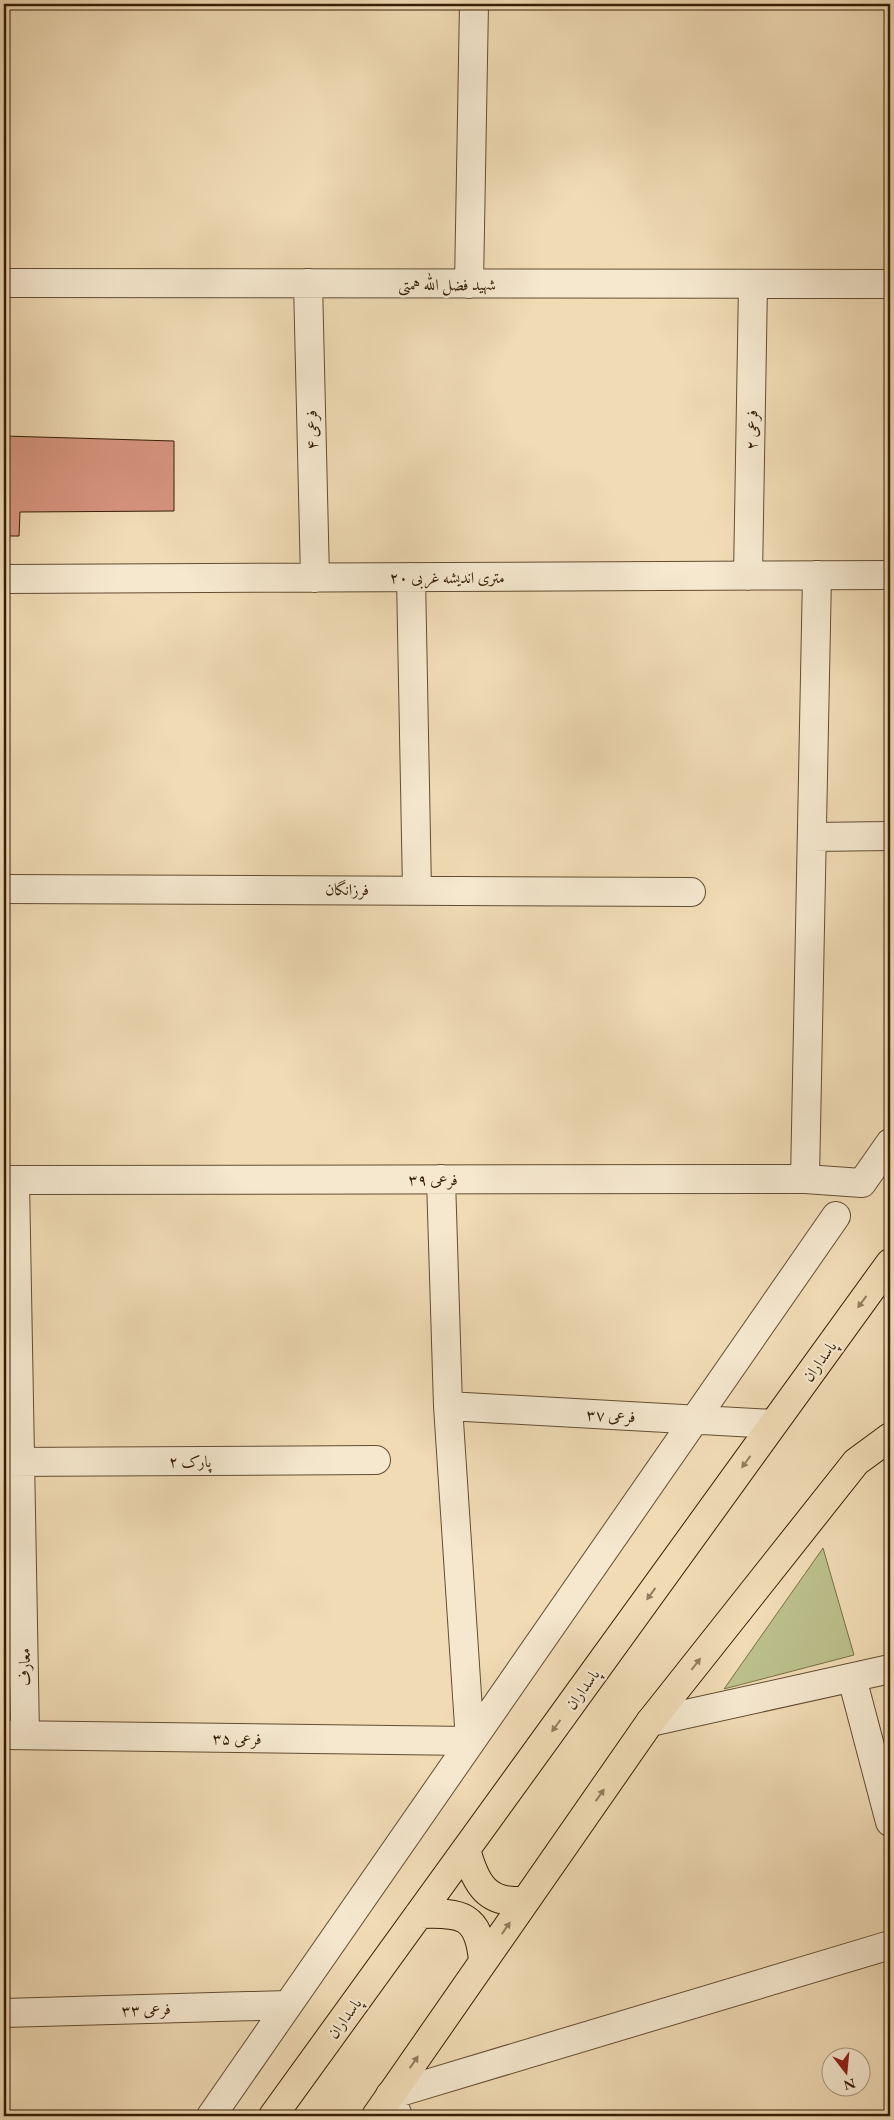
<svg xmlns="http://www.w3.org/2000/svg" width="894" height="2120" font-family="'EB Garamond',Amiri,serif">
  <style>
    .green { fill: #bbc08c; stroke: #786f48 }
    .building { fill: #d7947f; stroke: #361e05 }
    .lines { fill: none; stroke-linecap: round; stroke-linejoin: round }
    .minor-casing { stroke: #644d31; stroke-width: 30 }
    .major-casing { stroke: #361e05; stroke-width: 30 }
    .minor { stroke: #f5e8cf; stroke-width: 28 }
    .major { stroke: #f0dbb5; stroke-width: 28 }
    .oneway { fill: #937c5d }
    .labels { text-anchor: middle; stroke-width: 4.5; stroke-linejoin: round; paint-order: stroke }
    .street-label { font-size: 16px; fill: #361e05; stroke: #f5e8cf }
  </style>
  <rect width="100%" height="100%" fill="#f0dbb5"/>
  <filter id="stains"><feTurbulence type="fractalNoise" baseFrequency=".004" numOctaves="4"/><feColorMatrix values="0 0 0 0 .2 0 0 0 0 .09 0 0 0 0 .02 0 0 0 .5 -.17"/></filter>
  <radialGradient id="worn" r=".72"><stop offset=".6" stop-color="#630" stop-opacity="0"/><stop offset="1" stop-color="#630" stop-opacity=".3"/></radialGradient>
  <path class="green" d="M 823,1548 L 854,1655 L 724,1689 Z"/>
  <path class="building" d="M 4,436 L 174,441 L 174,511 L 20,512 L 19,536 L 4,536 Z"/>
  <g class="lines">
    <defs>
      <path id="minor" d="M 4,283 L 890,284
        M 308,283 L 315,578
        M 469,284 L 474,4
        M 748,576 L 753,284
        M 411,577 L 417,890
        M 4,579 L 890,575
        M 812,837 L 890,836
        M 4,889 L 691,892
        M 805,1179 L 817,575
        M 4,1180 L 805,1179 L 862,1183 L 890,1143
        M 15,1180 L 25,1735
        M 448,1406 L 773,1424
        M 4,1462 L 376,1460
        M 852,1678 L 890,1822
        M 650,1722 L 890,1669
        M 4,1735 L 470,1741 L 448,1406 L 441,1179
        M 4,2013 L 287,2005
        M 211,2116 L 836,1216
        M 398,2116 L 390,2095 L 890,1945"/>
      <path id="major" d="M 466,1849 C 475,1883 487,1906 526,1900
        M 419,1914 C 462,1912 479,1915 483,1961
        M 273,2116 L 890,1263
        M 376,2116 L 650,1722 L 856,1462 L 890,1437"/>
    </defs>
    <use href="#minor" class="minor-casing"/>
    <use href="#major" class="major-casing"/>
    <use href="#minor" class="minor"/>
    <use href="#major" class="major"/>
  </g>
  <defs><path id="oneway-solid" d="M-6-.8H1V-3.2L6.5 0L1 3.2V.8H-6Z" transform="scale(1.25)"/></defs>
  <g class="oneway">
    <use href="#oneway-solid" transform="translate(862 1302) rotate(126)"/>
    <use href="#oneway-solid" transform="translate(746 1462) rotate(126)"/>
    <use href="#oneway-solid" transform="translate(651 1594) rotate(126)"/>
    <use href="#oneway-solid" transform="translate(696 1664) rotate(-52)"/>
    <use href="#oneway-solid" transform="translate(556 1726) rotate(126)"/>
    <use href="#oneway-solid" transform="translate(600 1795) rotate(-55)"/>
    <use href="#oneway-solid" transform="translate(506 1928) rotate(-55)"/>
    <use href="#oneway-solid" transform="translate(414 2062) rotate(-55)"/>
  </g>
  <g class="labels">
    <g class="street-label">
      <text x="447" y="290">شهید فضل الله همتی</text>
      <text transform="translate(311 430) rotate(-91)" y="6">فرعی ۴</text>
      <text transform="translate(751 430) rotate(-89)" y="6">فرعی ۲</text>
      <text x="447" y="583">۲۰ متری اندیشه غربی</text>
      <text x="347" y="895">فرزانگان</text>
      <text x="433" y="1185">فرعی ۳۹</text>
      <text transform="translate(819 1361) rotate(-54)" y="6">پاسداران</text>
      <text transform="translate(611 1415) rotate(3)" y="6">فرعی ۳۷</text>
      <text x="190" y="1467">پارک ۲</text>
      <text transform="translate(24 1667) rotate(-91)" y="6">معارف</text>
      <text transform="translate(582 1689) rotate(-54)" y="6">پاسداران</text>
      <text transform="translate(237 1738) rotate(1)" y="6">فرعی ۳۵</text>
      <text transform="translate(146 2009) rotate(-2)" y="6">فرعی ۳۳</text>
      <text transform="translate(344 2018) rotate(-54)" y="6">پاسداران</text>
    </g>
  </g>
  <rect width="894" height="2120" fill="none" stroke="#f0dbb5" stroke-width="20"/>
  <rect x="5" y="5" width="884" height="2110" fill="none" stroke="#361e05" stroke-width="2.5"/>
  <rect x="10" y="10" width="874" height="2100" fill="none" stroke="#361e05"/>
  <g transform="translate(846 2072) rotate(164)"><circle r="24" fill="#f5e8cf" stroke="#a9977e"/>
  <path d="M0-4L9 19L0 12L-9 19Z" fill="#8f2418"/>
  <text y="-8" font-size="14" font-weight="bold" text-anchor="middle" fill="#361e05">N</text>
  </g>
  <rect width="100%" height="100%" filter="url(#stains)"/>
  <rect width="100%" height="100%" fill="url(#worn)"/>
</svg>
